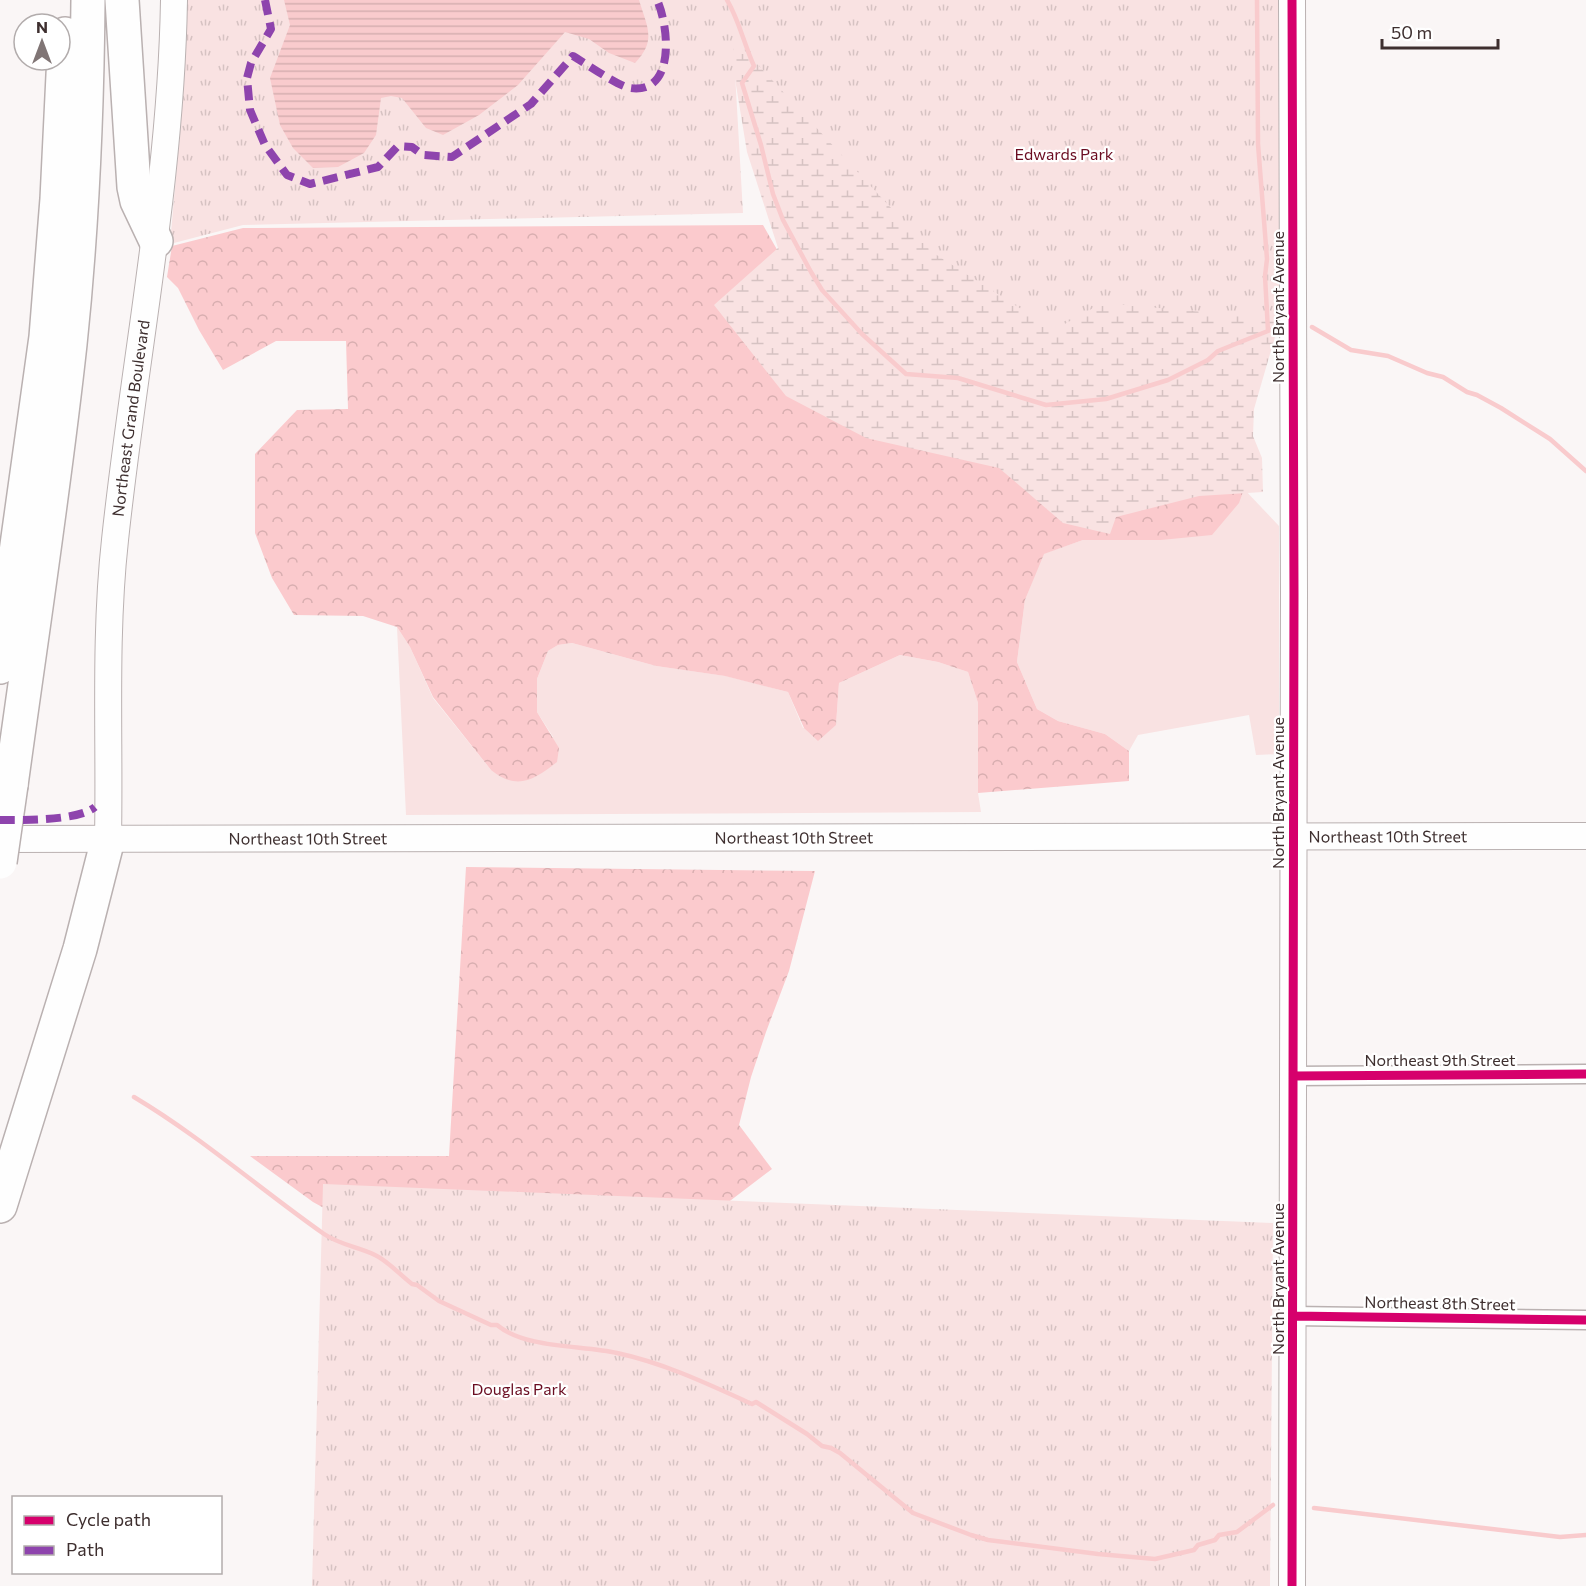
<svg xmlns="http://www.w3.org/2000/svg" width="1586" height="1586" font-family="Commissioner,sans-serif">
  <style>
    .grass { fill: #f9e2e2 }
    .forest { fill: url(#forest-crowns) }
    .wetland { fill: url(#wetland-marsh) }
    .park { fill: url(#park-tufts) }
    .water { fill: url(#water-rules) }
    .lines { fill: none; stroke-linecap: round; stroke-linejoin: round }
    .stream { stroke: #f9cbcd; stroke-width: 4.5 }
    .street-casing { stroke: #bab1b1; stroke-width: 21 }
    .secondary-casing { stroke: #bab1b1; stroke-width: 28 }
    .highway-casing { stroke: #bab1b1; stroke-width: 36 }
    .street { stroke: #fefefe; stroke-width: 18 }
    .secondary { stroke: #fefefe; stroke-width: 26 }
    .highway { stroke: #fefefe; stroke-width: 33 }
    .highway-bridge-casing { stroke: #bab1b1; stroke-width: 36; stroke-linecap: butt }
    .highway-bridge { stroke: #fefefe; stroke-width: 33 }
    .quiet { stroke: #8e44ad; stroke-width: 8; stroke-dasharray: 15 8; stroke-linecap: butt }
    .cycleway-casing { stroke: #fff; stroke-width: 13 }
    .cycleway { stroke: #d6006c; stroke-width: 9 }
    .labels { text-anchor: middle; stroke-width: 4.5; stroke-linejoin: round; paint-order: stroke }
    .park-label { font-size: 16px; fill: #6a0c21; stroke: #fff }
    .street-label { font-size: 16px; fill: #3e2f2f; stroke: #fff }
  </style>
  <defs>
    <pattern id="forest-crowns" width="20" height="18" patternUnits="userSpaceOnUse" patternTransform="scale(1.5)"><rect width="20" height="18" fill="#fbcacd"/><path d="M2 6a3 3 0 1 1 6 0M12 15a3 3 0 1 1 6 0" fill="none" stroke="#d8aeb0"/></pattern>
    <pattern id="wetland-marsh" width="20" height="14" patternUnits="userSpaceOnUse" patternTransform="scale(1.5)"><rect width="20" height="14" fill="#f9e2e2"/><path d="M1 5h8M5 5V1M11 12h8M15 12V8" fill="none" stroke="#d6c2c2"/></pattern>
    <pattern id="park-tufts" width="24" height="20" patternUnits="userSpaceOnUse" patternTransform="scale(1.5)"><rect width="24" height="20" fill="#f9e2e2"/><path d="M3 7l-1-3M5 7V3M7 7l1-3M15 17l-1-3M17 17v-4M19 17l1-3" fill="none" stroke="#d6c2c2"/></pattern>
    <pattern id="water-rules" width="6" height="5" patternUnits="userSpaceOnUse" patternTransform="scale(1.5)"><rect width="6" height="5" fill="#f9cbcd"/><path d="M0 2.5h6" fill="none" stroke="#d6afb0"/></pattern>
  </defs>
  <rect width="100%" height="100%" fill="#faf6f6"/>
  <path class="grass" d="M 1244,489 L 1279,526 L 1279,754 L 1256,755 L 1249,715 L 1138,735 L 1129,751 L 1105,734 L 1058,721 L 1037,709 L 1017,662 L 1025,600 L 1043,554 L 1083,540 L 1161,540 Z
    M 397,627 L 410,647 L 433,698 L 491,770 L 553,737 L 537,712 L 537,679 L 548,651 L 558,645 L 572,643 L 656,666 L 726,676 L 788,692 L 803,728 L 836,725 L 839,683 L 900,655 L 938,662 L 968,672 L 978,703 L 978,793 L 981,812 L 406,815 Z"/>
  <path class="forest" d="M 763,225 L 852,381 L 1244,489 L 1239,503 L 1212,535 L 1161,540 L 1083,540 L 1044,554 L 1025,600 L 1017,662 L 1037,709 L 1058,721 L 1105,734 L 1129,751 L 1129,781 L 978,793 L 978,703 L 968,672 L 938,662 L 900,655 L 839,683 L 836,725 L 818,741 L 804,728 L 788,692 L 725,676 L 656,666 L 572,643 L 558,645 L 548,651 L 537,679 L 537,712 L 559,748 L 557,762 C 534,780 517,791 491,770 L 433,697 L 410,647 L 397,627 L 363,616 L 294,615 L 272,578 L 255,533 L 255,454 L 297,410 L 348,409 L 346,341 L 276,341 L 223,370 L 199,330 L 178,288 L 167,277 L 172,246 L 243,228 Z
    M 466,867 L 815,871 L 789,971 L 766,1032 L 751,1077 L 739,1125 L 772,1169 L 697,1226 L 460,1283 L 313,1202 L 250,1156 L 449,1156 Z"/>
  <path class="wetland" d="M 722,0 L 1264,308 L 1279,323 L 1254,409 L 1253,436 L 1262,458 L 1263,492 L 1199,496 L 1116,517 L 1110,534 L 1063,523 L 999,468 L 866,438 L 786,396 L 714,305 L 778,248 L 747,152 Z"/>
  <path class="park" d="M 185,0 L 1283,0 L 1284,319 L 1102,303 L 1054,330 L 932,252 L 733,38 L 743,213 L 243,225 L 170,244 L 183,96 Z
    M 323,1184 L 1273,1223 L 1270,1586 L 312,1586 Z"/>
  <path class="water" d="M 284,0 L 639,0 C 647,27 657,40 635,63 L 609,53 L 589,39 L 565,32 L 518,85 L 479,115 L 443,135 L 426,128 L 402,98 L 391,96 L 381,98 L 376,135 L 364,153 L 338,167 L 313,168 L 293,148 L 280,125 L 270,78 L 290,25 Z"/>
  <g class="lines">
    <path class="stream" d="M 727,0 C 739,20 744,44 754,66 L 742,83 L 761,145 L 773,194 L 783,220 L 811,272 L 822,290 L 862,334 L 906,374 L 958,378 L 1046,405 L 1106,399 L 1168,380 L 1208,360 L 1218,351 L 1278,327
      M 1257,0 L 1258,144 L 1267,259 L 1265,276 L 1268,331
      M 1312,327 L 1351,350 L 1388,356 L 1427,373 L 1443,377 L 1467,392 L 1477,395 L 1501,408 L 1550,439 L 1586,471
      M 134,1097 C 201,1137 260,1189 324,1234 C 340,1245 359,1247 375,1255 C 388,1261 400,1275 412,1284 L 417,1285 L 439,1301 L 491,1325 L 497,1325 C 526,1349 582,1345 617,1353 C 664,1363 708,1384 752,1404 L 756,1402 L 807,1434 L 822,1446 L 831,1448 L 840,1453 L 913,1513 L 971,1535 L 988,1540 L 1098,1554 L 1155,1559 L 1194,1550 L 1198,1545 L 1215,1540 L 1219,1535 L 1237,1532 L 1273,1505
      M 1314,1508 L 1560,1537 L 1586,1535"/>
    <defs>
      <path id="street" d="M 1293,1076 L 1586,1074
        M 1293,1316 L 1586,1320"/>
      <g id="secondary">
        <path d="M 1292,0 L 1294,593 L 1292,1586"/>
        <path id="s1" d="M 0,839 L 1586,836"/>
        <path id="s2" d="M 108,839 C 110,740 104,640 115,540 C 134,360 171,182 174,0"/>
      </g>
      <path id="highway" d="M 122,0 L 134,187 L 137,201 L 156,241
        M 0,667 L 46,337 L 57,199 L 65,34
        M 11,785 C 31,638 54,491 70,344 C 82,230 87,115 88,0
        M 0,1206 L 80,949 L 108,839"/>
    </defs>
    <use href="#street" class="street-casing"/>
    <use href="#secondary" class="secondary-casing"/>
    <use href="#highway" class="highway-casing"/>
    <use href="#street" class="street"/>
    <use href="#secondary" class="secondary"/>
    <use href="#highway" class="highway"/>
    <defs>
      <path id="highway-bridge" d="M 0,862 L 11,785"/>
    </defs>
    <use href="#highway-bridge" class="highway-bridge-casing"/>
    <use href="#highway-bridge" class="highway-bridge"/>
    <path class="quiet" d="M 265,0 L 271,29 L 251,63 L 247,78 L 250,110 L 265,145 L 287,175 L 310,184 L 378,167 L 398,146 L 412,147 L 423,155 L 452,157 L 531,104 L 573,56 C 585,63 618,86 630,88 C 676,95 669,26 657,0
      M 0,820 C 23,820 78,821 95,807"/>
    <defs>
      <path id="cycleway" d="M 1292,0 L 1294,593 L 1292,1586
        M 1293,1076 L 1586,1074
        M 1293,1316 L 1586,1320"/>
    </defs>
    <use href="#cycleway" class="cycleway-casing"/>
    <use href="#cycleway" class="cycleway"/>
  </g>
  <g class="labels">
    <g class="park-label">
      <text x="1064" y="160">Edwards Park</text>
      <text x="519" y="1395">Douglas Park</text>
    </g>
    <g class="street-label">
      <text transform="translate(1278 307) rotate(-90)" y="6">North Bryant Avenue</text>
      <text dy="6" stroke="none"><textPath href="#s2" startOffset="422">Northeast Grand Boulevard</textPath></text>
      <text transform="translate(1278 793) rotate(-90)" y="6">North Bryant Avenue</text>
      <text dy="6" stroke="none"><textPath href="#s1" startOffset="1388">Northeast 10th Street</textPath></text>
      <text dy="6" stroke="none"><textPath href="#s1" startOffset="794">Northeast 10th Street</textPath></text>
      <text dy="6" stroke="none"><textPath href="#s1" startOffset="308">Northeast 10th Street</textPath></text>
      <text x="1440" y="1066">Northeast 9th Street</text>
      <text transform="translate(1278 1279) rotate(-90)" y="6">North Bryant Avenue</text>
      <text transform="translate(1440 1303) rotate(1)" y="6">Northeast 8th Street</text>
    </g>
  </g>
  <rect x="12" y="1496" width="210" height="78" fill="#ffffff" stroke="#b2acac" stroke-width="1.5"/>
  <rect x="24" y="1516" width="30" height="9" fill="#d6006c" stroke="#b2acac" stroke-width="1.5"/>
  <text x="66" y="1526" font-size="18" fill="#3e2f2f">Cycle path</text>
  <rect x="24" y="1546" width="30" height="9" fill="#8e44ad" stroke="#b2acac" stroke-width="1.5"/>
  <text x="66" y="1556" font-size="18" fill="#3e2f2f">Path</text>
  <g transform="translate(42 42)"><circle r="28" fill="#ffffff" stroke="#b2acac" stroke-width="1.5"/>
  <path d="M0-4.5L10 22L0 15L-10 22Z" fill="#807575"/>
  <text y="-9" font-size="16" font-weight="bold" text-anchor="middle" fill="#3e2f2f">N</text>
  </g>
  <path d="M1382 39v9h116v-9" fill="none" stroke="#3e2f2f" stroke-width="3"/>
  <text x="1391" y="39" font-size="18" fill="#3e2f2f" stroke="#ffffff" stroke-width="4.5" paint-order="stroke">50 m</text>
</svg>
